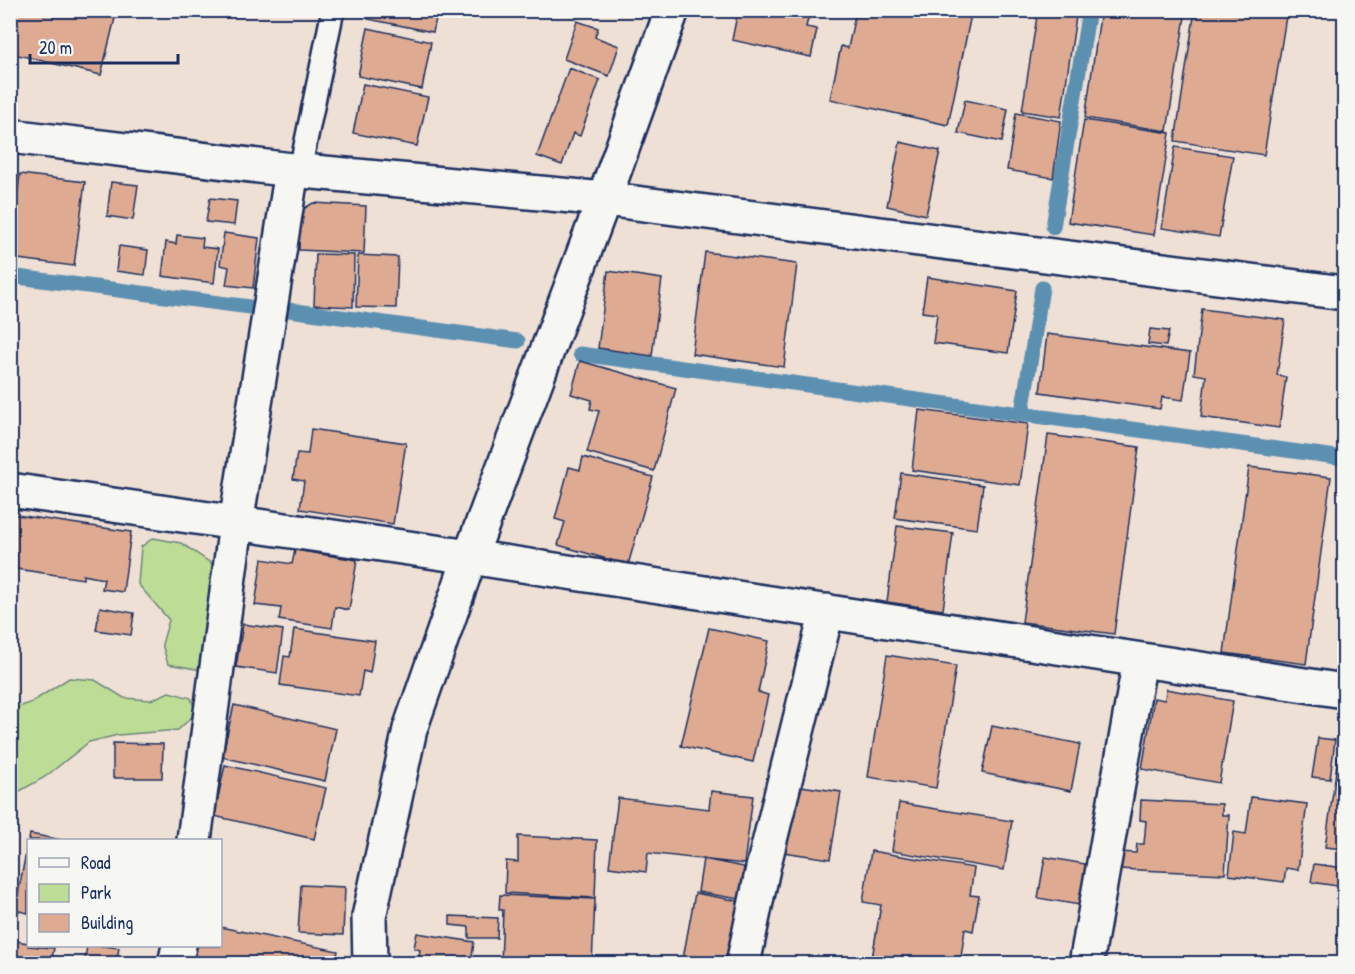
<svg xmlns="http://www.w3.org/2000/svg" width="1355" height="974" font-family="'Patrick Hand',sans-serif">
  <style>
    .green { fill: #bddd96; stroke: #6c867a; stroke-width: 1.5 }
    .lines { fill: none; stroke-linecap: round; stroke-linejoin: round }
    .stream { stroke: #5c90b1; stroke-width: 15 }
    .building { fill: #deab92; stroke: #1b2f5e; stroke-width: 1.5 }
    .service-casing { stroke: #1b2f5e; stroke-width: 26 }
    .minor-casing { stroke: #1b2f5e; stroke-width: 38 }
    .tertiary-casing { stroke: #1b2f5e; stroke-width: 38 }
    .service { stroke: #f6f6f2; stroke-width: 21 }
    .minor { stroke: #f6f6f2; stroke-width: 33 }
    .tertiary { stroke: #f6f6f2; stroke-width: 33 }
  </style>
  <rect width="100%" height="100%" fill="#efe0d5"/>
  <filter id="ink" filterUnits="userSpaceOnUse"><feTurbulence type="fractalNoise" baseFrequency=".0167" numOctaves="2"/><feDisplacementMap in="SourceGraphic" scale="12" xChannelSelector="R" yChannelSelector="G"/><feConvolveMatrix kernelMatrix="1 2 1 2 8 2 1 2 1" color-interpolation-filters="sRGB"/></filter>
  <g filter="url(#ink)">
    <path class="green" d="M 153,538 L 181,543 L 215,566 L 208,671 L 168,664 L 162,644 L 169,620 L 138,584 L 141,547 Z
      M 69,678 L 95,680 L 124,698 L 151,700 L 169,692 L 191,698 L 196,713 L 178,730 L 118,735 L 89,742 L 45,777 L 11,796 L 11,710 L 32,702 Z"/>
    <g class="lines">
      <path class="stream" d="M 1053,227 L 1089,10
        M 10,276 L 250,307
        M 289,310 L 518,341
        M 580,354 L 1344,458
        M 1022,413 L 1042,288"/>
    </g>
    <path class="building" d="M 10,10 L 117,10 L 101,75 L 10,53 Z
      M 369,10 L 438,10 L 433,32 L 368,19 Z
      M 738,10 L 810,10 L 806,27 L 817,29 L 811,57 L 732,40 Z
      M 856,10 L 972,10 L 948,125 L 830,99 L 841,46 L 848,48 Z
      M 1038,10 L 1077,10 L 1061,117 L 1022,111 Z
      M 1101,10 L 1186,10 L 1167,131 L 1085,118 Z
      M 1195,10 L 1287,10 L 1264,155 L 1175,141 Z
      M 577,21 L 598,28 L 595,37 L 619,46 L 609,76 L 564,59 Z
      M 368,28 L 431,42 L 422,89 L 358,76 Z
      M 569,68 L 600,80 L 580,136 L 573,133 L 562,165 L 537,156 Z
      M 363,84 L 428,97 L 417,146 L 353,133 Z
      M 965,100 L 1008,109 L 1002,142 L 958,133 Z
      M 1016,113 L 1061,121 L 1053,178 L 1007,170 Z
      M 1084,120 L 1170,133 L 1154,235 L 1068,222 Z
      M 900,142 L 940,151 L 926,215 L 887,206 Z
      M 1175,147 L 1233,156 L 1219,237 L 1162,228 Z
      M 20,174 L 85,182 L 74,266 L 10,258 Z
      M 111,182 L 138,185 L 133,220 L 107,216 Z
      M 210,198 L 237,201 L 234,225 L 206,222 Z
      M 10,200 L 13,200 L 10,223 Z
      M 313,203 L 366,206 L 364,253 L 299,250 L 300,211 Z
      M 224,233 L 259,238 L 253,288 L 226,285 L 229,267 L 220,265 Z
      M 177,235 L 203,238 L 202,247 L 218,249 L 214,283 L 162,276 L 166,242 L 176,244 Z
      M 119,246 L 148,250 L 145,275 L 116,271 Z
      M 705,252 L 797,264 L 784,367 L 692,354 Z
      M 316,254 L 354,255 L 353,307 L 314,305 Z
      M 358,255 L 398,257 L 396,308 L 356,307 Z
      M 608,271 L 662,279 L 652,356 L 598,348 Z
      M 927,277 L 1017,291 L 1008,353 L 933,343 L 937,314 L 922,312 Z
      M 1202,309 L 1285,320 L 1277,375 L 1286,377 L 1279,428 L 1201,417 L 1206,376 L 1194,374 Z
      M 1150,329 L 1169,331 L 1166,346 L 1148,344 Z
      M 1047,334 L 1190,353 L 1183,400 L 1162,397 L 1160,409 L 1040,392 Z
      M 580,361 L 676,388 L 654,471 L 587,452 L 599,411 L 590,409 L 592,400 L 571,394 Z
      M 919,410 L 1028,424 L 1020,485 L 912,470 Z
      M 311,429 L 406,443 L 393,524 L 300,509 L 304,481 L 293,479 L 297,453 L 308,454 Z
      M 1048,435 L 1139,447 L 1114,634 L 1022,622 Z
      M 583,457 L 653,477 L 628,565 L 558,545 L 565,522 L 555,519 L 569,467 L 580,470 Z
      M 1249,467 L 1331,477 L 1306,664 L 1224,653 Z
      M 901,473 L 983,485 L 977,529 L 895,518 Z
      M 10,514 L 131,532 L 123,592 L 102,589 L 104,579 L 83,575 L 83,579 L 10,568 Z
      M 897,526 L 953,533 L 943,610 L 887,602 Z
      M 295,550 L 357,560 L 349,610 L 335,607 L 332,628 L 279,620 L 281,608 L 255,605 L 262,559 L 292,564 Z
      M 100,607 L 134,613 L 131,635 L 96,630 Z
      M 243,624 L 283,630 L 277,673 L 236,667 Z
      M 709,628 L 769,641 L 758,692 L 768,695 L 753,762 L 681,746 Z
      M 294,629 L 375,641 L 370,673 L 363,671 L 359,696 L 280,685 L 284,656 L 290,657 Z
      M 887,655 L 956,666 L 936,788 L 868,777 Z
      M 1166,689 L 1233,701 L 1219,783 L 1142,769 L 1154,698 L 1165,700 Z
      M 234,705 L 336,729 L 325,781 L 222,757 Z
      M 1344,713 L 1344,763 L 1337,762 Z
      M 992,726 L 1080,744 L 1071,791 L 982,773 Z
      M 1318,738 L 1335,740 L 1330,779 L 1312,777 Z
      M 113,743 L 163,744 L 162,778 L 113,778 Z
      M 1337,764 L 1344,765 L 1344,849 L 1325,847 Z
      M 225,765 L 326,788 L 314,839 L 214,816 Z
      M 794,785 L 841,792 L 830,859 L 783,852 Z
      M 711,791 L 753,796 L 744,864 L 648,853 L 646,872 L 609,867 L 618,798 L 709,809 Z
      M 1251,797 L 1307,804 L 1298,870 L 1286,868 L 1284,882 L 1229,875 L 1234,832 L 1246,834 Z
      M 1141,800 L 1222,804 L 1222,815 L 1229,815 L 1225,874 L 1118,869 L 1119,852 L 1136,853 L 1137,844 L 1144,844 L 1146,821 L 1140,820 Z
      M 899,803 L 1012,821 L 1004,870 L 892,851 Z
      M 30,834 L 62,840 L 29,840 Z
      M 518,836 L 597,840 L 595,898 L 505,893 L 506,861 L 518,862 Z
      M 28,842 L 28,913 L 15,910 Z
      M 871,851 L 974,868 L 970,895 L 979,896 L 973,931 L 965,929 L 960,964 L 871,964 L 881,905 L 863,902 Z
      M 1045,857 L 1091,865 L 1085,906 L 1038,898 Z
      M 703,859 L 744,867 L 739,899 L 698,892 Z
      M 1314,864 L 1344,868 L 1344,887 L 1311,882 Z
      M 301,885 L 345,887 L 343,935 L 298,933 Z
      M 695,893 L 738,901 L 727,964 L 682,964 Z
      M 500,895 L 595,899 L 592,964 L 501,964 L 503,910 L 499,910 Z
      M 450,916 L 498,918 L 497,938 L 469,938 L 469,927 L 450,925 Z
      M 220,927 L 338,951 L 335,964 L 193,964 L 197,946 L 220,946 Z
      M 417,933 L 474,942 L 471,964 L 418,964 L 420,950 L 414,948 Z
      M 10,940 L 28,943 L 28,946 L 54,948 L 51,964 L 10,964 Z
      M 87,946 L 104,946 L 119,948 L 116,964 L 84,964 Z"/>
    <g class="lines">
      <defs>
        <path id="service" d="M 300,170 L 333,10"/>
        <path id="minor" d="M 10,490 L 470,557 L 1344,691
          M 194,840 L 236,524 L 292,170
          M 175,964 L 179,946
          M 370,964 L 369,917 L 410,729 L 470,557 L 604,199
          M 743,964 L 763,868 L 827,611
          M 1086,964 L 1140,660"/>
        <path id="tertiary" d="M 10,136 L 292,170 L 604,199 L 1344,293
          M 604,199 L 672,10"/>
      </defs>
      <use href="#service" class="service-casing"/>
      <use href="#minor" class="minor-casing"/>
      <use href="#tertiary" class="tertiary-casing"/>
      <use href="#service" class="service"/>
      <use href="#minor" class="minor"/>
      <use href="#tertiary" class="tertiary"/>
    </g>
  </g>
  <rect width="1355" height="974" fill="none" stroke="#f6f6f2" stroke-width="36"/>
  <rect x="18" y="18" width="1319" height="938" fill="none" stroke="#1b2f5e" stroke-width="2" filter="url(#ink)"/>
  <rect x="27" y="839" width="195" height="108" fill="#f6f6f2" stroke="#9ea6b7" stroke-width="1.5"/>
  <rect x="39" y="858" width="30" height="9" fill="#f6f6f2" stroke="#9ea6b7" stroke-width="1.5"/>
  <text x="81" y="869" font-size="18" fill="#1b2f5e">Road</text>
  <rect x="39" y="884" width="30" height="18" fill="#bddd96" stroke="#9ea6b7" stroke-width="1.5"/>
  <text x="81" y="899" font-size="18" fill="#1b2f5e">Park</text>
  <rect x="39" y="914" width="30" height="18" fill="#deab92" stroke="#9ea6b7" stroke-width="1.5"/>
  <text x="81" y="929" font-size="18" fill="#1b2f5e">Building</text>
  <path d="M30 54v9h148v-9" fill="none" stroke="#1b2f5e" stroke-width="3"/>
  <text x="39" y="54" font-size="18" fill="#1b2f5e" stroke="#f6f6f2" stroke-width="4.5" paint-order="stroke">20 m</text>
</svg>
